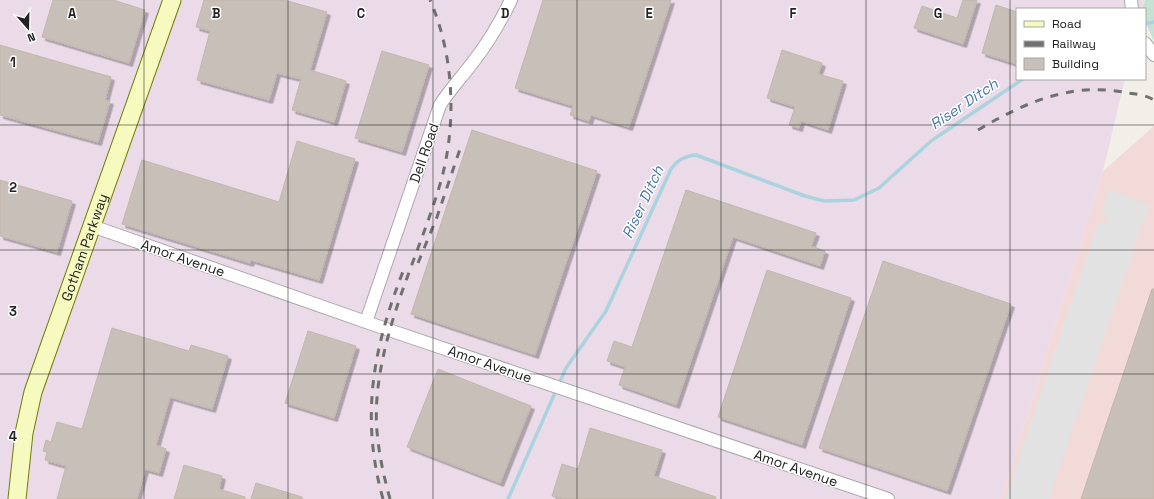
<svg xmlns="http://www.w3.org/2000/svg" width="1154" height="499" font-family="'Space Grotesk',sans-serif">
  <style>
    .commercial { fill: #f2dad9 }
    .industrial { fill: #ebdbe8 }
    .wetland { fill: #c6e0d4 }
    .parking { fill: #e2e2e2 }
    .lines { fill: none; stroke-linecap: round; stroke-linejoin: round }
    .stream { stroke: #aad3df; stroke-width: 3.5 }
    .building { fill: #c7bfb8; stroke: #c4b6ab; filter: url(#shadow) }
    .street-casing { stroke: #a9a9a9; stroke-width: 14 }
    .secondary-casing { stroke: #707d05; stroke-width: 19 }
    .street { stroke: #fff; stroke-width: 12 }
    .secondary { stroke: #f7fabf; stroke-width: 17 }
    .rail { stroke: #707070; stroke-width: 3; stroke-dasharray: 8 8; stroke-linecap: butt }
    .grid { fill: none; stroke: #222; stroke-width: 1; stroke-opacity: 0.55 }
    .labels { text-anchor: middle; stroke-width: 3; stroke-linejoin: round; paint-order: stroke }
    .street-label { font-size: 14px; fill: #222; stroke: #fff }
    .water-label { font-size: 15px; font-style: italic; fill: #4a7aab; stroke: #fff }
    .grid-label { font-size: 13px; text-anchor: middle; font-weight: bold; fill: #222; stroke: #fff; stroke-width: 3; stroke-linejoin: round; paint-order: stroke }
  </style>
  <defs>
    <filter id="shadow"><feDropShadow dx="3.5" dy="3.5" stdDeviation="0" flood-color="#0004"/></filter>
  </defs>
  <rect width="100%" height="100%" fill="#f2efe9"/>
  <path class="commercial" d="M 1154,126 L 1154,499 L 1001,499 L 1103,171 Z"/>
  <path class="industrial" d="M 0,0 L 1144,0 L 1142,9 L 1017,9 L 1017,79 L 1125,79 L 1103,171 L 1001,499 L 0,499 Z"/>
  <path class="wetland" d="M 1145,0 L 1154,0 L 1154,41 L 1145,21 L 1145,9 L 1142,9 Z"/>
  <path class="parking" d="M 1109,190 L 1149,205 L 1049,499 L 1005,499 L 1098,223 L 1107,225 L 1103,208 Z"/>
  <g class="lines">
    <path class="stream" d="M 1145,24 L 1154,22
      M 508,499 L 566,368 L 606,311 L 671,169 C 678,160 684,156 696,155 L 805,196 L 824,201 L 854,200 L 879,188 L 931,141 L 1023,79"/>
  </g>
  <path class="building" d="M 53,0 L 113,0 L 145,10 L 129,63 L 42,37 Z
    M 204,0 L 284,0 L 327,12 L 310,70 L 346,81 L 334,122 L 292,110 L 301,79 L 277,73 L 269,100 L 197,80 L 210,31 L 196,27 Z
    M 543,0 L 671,0 L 629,127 L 591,115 L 589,121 L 570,115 L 573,106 L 515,88 Z
    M 963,0 L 977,0 L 963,44 L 914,28 L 922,6 L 957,18 Z
    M 996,5 L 1017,12 L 1017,64 L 982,53 Z
    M 0,45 L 111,77 L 105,100 L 110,101 L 98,142 L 0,115 Z
    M 782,50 L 822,63 L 818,74 L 843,81 L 828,130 L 801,121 L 799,128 L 789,125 L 795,107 L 767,98 Z
    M 382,51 L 429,65 L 402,152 L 355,138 Z
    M 472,130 L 597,171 L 535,355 L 411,314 Z
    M 297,141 L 355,159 L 319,280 L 251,260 L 250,263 L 122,224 L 142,160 L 279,202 Z
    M 0,180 L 72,201 L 57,252 L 0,236 Z
    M 686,190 L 816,233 L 811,246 L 825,251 L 820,266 L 733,237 L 676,405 L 619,385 L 625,367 L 607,361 L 614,341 L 632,347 Z
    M 883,261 L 1011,304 L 947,491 L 819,448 Z
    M 767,270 L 851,298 L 802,445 L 718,417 Z
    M 1152,289 L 1154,289 L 1154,499 L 1081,499 Z
    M 112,328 L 189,351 L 191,345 L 228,356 L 212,409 L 170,397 L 156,445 L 166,449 L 159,473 L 145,469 L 137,499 L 57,499 L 66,466 L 45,460 L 47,452 L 43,451 L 46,440 L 51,442 L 57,422 L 82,429 Z
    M 308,331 L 356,346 L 334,418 L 285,403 Z
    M 438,369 L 531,406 L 500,483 L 407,447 Z
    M 590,428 L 662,450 L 654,476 L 716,497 L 715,499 L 562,499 L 552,496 L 562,464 L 578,469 Z
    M 184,465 L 222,476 L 219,489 L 245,497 L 245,499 L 174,499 Z
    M 256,483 L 302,497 L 302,499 L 251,499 Z"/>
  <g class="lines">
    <defs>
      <path id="street" d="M 1131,0 L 1132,9
        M 1145,43 L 1154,55
        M 92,226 L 389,330 L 888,499
        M 366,322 L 440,105 C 449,91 460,79 470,66 C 486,46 500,23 511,0"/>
      <g id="secondary">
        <path id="s1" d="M 17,499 L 24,433 L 33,392 L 172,0"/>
      </g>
    </defs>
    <use href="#street" class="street-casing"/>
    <use href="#secondary" class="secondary-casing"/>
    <use href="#street" class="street"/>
    <use href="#secondary" class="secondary"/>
    <path class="rail" d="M 978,130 C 1024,103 1072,81 1128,93 C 1136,94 1146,95 1154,100
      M 418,263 L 437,217 L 460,149
      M 383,499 C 360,417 373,347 404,269
      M 390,499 C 381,466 374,432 377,398 C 383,322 420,253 441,181 C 457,123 454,55 430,0"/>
  </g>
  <path class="grid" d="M 144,0 L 144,499M 288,0 L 288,499M 433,0 L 433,499M 577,0 L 577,499M 721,0 L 721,499M 866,0 L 866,499M 1010,0 L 1010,499M 0,125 L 1154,125M 0,250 L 1154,250M 0,374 L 1154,374"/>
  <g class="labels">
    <g class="street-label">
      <text transform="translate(424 153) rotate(-71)" y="5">Dell Road</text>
      <text dy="5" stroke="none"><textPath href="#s1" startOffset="262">Gotham Parkway</textPath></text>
      <text transform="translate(183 258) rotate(19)" y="5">Amor Avenue</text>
      <text transform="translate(490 364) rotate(19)" y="5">Amor Avenue</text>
      <text transform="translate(796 468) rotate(19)" y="5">Amor Avenue</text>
    </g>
    <g class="water-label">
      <text transform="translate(964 104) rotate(-34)" y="5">Riser Ditch</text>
      <text transform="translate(643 202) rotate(-65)" y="5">Riser Ditch</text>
    </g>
  </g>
  <g class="grid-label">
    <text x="72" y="18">A</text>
    <text x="216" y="18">B</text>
    <text x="361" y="18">C</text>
    <text x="505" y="18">D</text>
    <text x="649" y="18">E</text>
    <text x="793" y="18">F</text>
    <text x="938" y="18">G</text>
    <text x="13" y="67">1</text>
    <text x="13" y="192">2</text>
    <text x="13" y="316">3</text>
    <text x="13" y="441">4</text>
  </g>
  <rect x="1016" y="8" width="130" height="72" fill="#ffffff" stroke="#a7a7a7"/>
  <rect x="1024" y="21" width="20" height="6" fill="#f7fabf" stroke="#a7a7a7"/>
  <text x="1052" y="28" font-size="12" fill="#222222">Road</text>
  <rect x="1024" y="41" width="20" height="6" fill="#707070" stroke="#a7a7a7"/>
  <text x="1052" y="48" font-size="12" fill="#222222">Railway</text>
  <rect x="1024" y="58" width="20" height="12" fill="#c7bfb8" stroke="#a7a7a7"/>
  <text x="1052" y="68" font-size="12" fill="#222222">Building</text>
  <g transform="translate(28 28) rotate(160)" stroke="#ffffff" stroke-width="3" paint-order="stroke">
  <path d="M0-3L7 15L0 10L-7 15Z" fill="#222222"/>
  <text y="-6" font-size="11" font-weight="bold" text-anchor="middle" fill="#222222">N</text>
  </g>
</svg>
